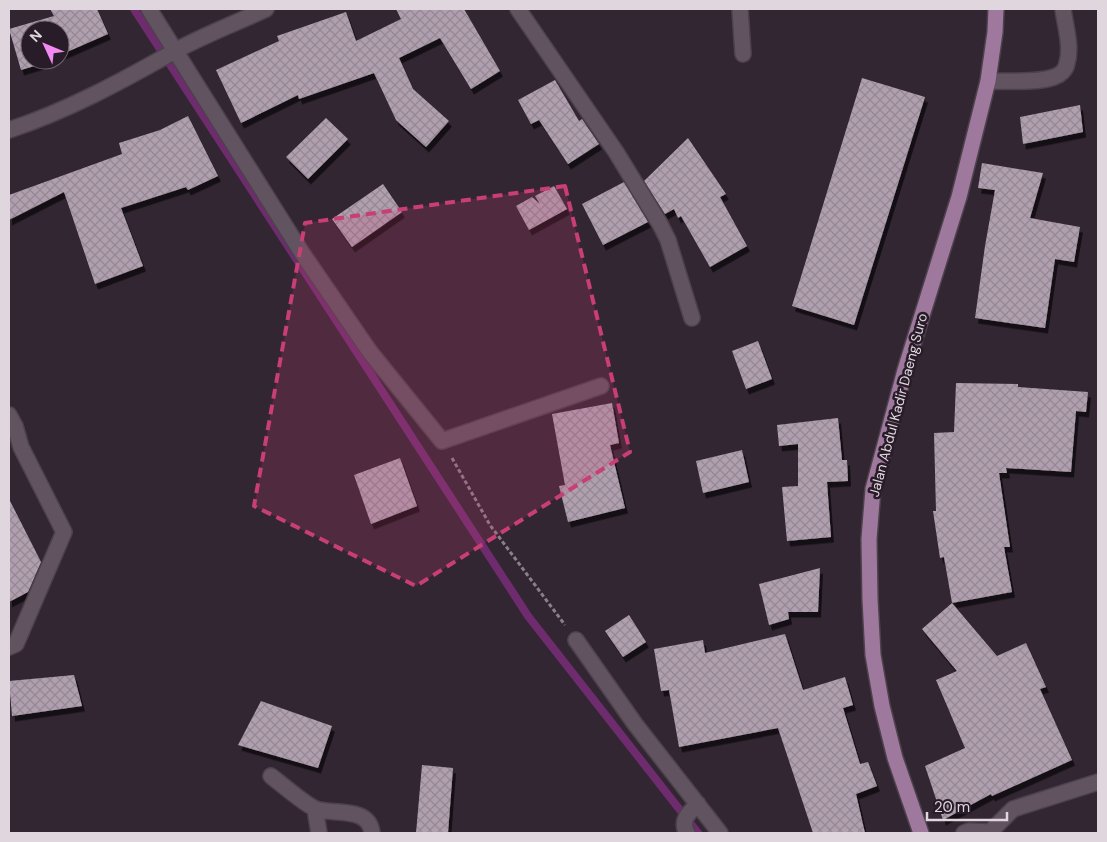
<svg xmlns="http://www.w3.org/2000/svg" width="1107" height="842" font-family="'DM Sans',sans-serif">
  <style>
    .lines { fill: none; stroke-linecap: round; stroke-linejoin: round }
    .stream { stroke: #6e2c6e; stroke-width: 8 }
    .building { fill: url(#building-cross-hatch); filter: url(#shadow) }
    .lane-casing { stroke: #4d424c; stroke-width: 18 }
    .street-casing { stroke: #4d424c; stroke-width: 18 }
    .primary-casing { stroke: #4d424c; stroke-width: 18 }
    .path { stroke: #8b808a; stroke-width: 3; stroke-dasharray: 4 2.5; stroke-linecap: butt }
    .lane { stroke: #625361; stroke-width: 15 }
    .street { stroke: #625361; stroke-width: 15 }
    .primary { stroke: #9f789d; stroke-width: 15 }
    .marked { fill: #c83e75; fill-opacity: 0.2; stroke: #c83e75; stroke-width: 4; stroke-dasharray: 10 6; stroke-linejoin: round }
    .labels { text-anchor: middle; stroke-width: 5; stroke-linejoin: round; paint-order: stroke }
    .street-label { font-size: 14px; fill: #dfd6de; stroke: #281c28 }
  </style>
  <defs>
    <pattern id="building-cross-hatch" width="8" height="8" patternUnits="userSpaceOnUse" patternTransform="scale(1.25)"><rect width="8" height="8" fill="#b0a0af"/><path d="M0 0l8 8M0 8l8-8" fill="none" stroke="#958894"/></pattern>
    <filter id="shadow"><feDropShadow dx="3" dy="5.5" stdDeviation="0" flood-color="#0009"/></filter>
  </defs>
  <rect width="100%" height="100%" fill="#322632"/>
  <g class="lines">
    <path class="stream" d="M 134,9 L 528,616 L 698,833"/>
  </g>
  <path class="building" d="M 50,9 L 97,9 L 108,34 L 60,55 L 60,30 L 30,30 L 30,60 L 50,60 L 51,61 L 21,70 L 9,29 L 54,16 Z
    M 396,9 L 464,9 L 500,71 L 471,89 L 440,38 L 399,58 L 413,89 L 449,121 L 426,147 L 396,120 L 374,73 L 299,99 L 298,95 L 241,123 L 216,70 L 279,41 L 277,36 L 346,12 L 356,41 L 401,19 Z
    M 862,78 L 925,97 L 854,325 L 792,306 Z
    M 555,80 L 579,121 L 582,119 L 599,144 L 568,164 L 539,120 L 531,124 L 518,100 Z
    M 1080,105 L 1083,132 L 1023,144 L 1020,117 Z
    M 188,116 L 218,176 L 188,190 L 186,187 L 121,208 L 143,266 L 95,284 L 64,192 L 9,220 L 9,195 L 122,154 L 119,143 L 160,130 Z
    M 326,118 L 348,139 L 308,179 L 286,157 Z
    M 688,138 L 726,194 L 720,197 L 747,246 L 710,267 L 681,216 L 678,218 L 674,209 L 665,214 L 644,181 Z
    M 982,163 L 1043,173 L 1030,218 L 1080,227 L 1074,262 L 1055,259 L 1045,328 L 975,318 L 985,246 L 995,190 L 978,188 Z
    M 624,182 L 648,222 L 603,245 L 582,204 Z
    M 383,184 L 402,212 L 352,247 L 332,219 Z
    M 554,186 L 567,209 L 529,230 L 516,206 L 532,197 L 540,204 L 535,196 Z
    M 758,341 L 772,379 L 746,389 L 732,351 Z
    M 956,383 L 1018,384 L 1018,387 L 1088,392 L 1086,412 L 1076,411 L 1071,472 L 1006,468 L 1007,473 L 999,473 L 1010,547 L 1004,547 L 1012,592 L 952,603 L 944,557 L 940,558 L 933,511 L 936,511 L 934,433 L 954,432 Z
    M 612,403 L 619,443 L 610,445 L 625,508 L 568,522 L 559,486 L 565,485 L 552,414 Z
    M 838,418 L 842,460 L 847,460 L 848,481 L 827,482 L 831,537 L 787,541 L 782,487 L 798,486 L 798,444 L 779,446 L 777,425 Z
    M 742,450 L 749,482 L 703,493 L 696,461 Z
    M 400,458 L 417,506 L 371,524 L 354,475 Z
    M 9,499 L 41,562 L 28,592 L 9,602 Z
    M 820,568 L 818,612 L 788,612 L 789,619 L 769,625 L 759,584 Z
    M 952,603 L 997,656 L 1026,643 L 1046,687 L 1040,689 L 1072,760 L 992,796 L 991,794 L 943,820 L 925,766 L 965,748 L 936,680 L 957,671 L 922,629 Z
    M 629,615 L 646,642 L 623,657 L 605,631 Z
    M 785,634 L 803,690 L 845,677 L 853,705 L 843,708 L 860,764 L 868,762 L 877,786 L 856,794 L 865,833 L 813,833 L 778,728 L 679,747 L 669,690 L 661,691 L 654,649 L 703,640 L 705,653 Z
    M 74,675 L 82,706 L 12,716 L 9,681 Z
    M 261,701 L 332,726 L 318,768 L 238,745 Z
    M 422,765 L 453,768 L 448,833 L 416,833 Z"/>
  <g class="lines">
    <defs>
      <path id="lane" d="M 988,81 C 1006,81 1038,83 1054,77 C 1060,75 1066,70 1067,63 C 1072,47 1065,25 1063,9
        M 9,415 L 15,426 L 21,447 L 64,532 L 16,644 L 9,647
        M 990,832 L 1013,809 L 1098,782
        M 964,833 L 969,831 L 990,832 L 991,833"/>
      <path id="street" d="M 149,9 L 302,253 L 370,352 L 442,441 L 601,386
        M 518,9 L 616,152 L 660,224 L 668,240 L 692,318
        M 740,9 L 743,54
        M 9,130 C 67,111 122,81 175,51 C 204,35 236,23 266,9
        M 576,640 L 635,724 L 720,833
        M 271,776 C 280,783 307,806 316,809 C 334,815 369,806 372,833
        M 315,809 L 319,833
        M 687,833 C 680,821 688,813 698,804"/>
      <path id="primary" d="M 921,833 L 895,758 L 882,706 L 873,655 L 870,599 L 869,539 L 873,489 L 905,370 L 959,197 L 988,81 L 995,32 L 996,9"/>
    </defs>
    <use href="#lane" class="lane-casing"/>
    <use href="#street" class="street-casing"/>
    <use href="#primary" class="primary-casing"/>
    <path class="path" d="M 452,458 L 490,525 L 565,625"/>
    <use href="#lane" class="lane"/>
    <use href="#street" class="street"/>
    <use href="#primary" class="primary"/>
  </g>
  <path class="marked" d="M 565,186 L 630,452 L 416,586 L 254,506 L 305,223 Z"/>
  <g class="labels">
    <g class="street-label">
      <text transform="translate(898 405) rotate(-75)" y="5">Jalan Abdul Kadir Daeng Suro</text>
    </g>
  </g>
  <rect width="1107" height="842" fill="none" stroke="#dfd6de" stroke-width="20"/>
  <g transform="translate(45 45) rotate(314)"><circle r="24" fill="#281c28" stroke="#716671"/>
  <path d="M0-4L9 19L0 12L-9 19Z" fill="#f38af1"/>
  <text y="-8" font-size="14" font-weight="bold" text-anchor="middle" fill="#dfd6de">N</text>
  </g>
  <path d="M927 812v8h80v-8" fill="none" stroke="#dfd6de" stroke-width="2.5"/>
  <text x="934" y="812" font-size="15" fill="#dfd6de" stroke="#281c28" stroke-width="4" paint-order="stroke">20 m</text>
</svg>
